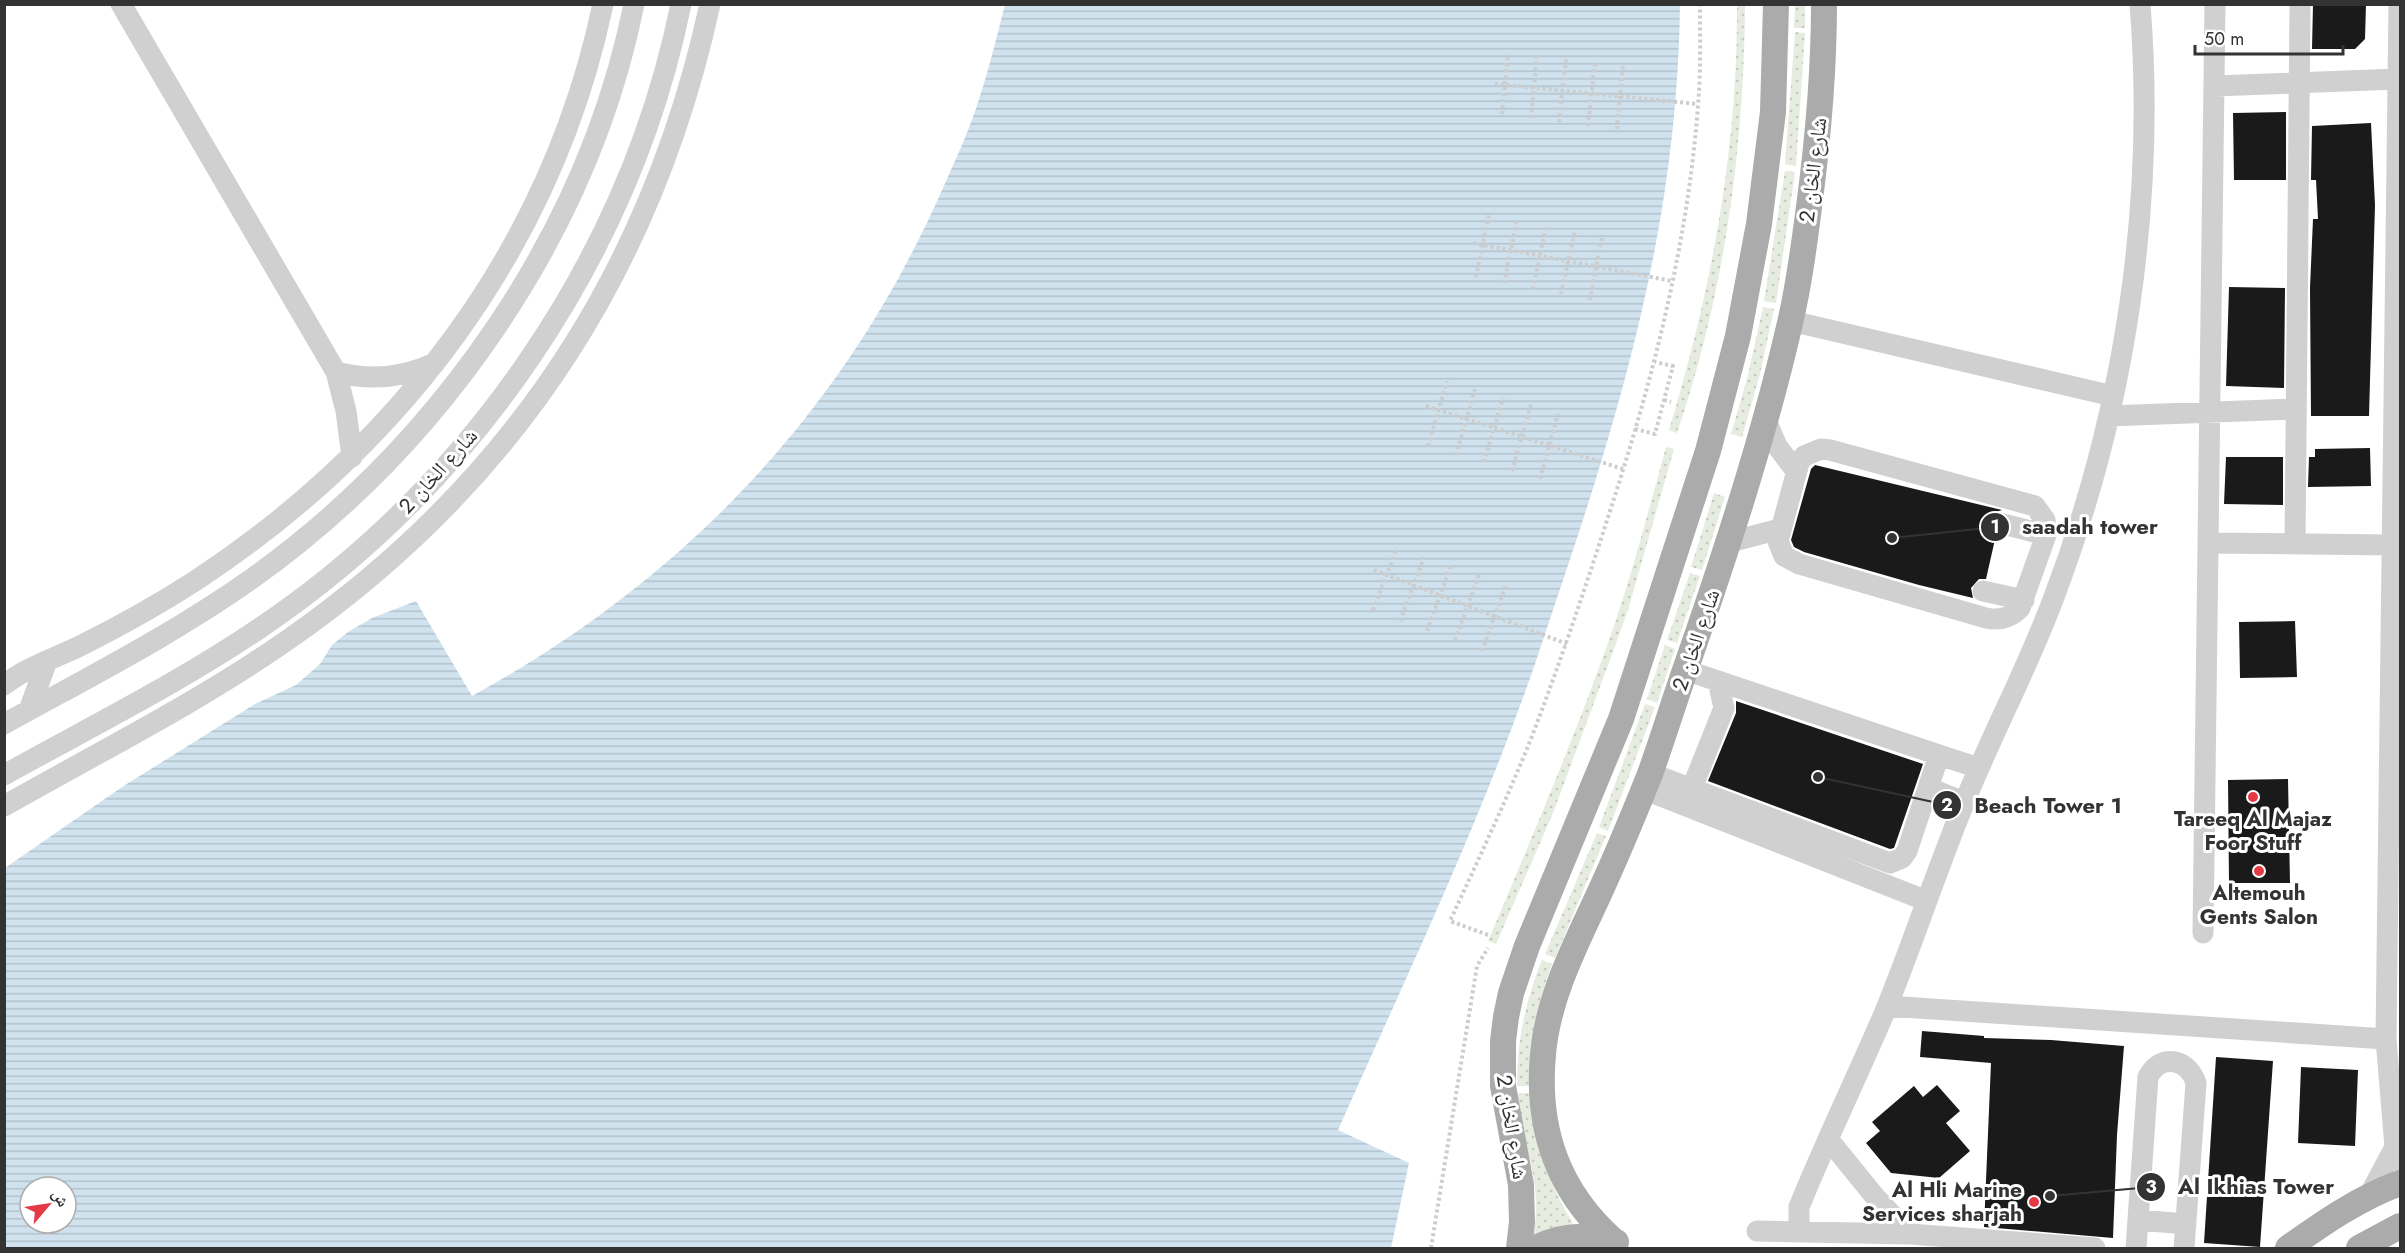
<svg xmlns="http://www.w3.org/2000/svg" width="2405" height="1253" font-family="Jost,'Noto Naskh Arabic',sans-serif">
  <style>
    .grass { fill: url(#grass-dots) }
    .water { fill: url(#water-rules); fill-rule: evenodd }
    .building { fill: #1a1a1a }
    .lines { fill: none; stroke-linecap: round; stroke-linejoin: round }
    .path { stroke: #cdcdcd; stroke-width: 4; stroke-dasharray: 3 3; stroke-linecap: butt }
    .minor { stroke: #d0d0d0; stroke-width: 21 }
    .major { stroke: #ababab; stroke-width: 26 }
    .poi-dot { fill: #e63946; stroke: #fff; stroke-width: 2 }
    .labels { text-anchor: middle; stroke-width: 6; stroke-linejoin: round; paint-order: stroke }
    .street-label { font-size: 21px; fill: #333; stroke: #fff }
    .poi-label { font-size: 21px; font-weight: bold; fill: #333; stroke: #fff }
    .leader { fill: none; stroke: #333; stroke-width: 2 }
    .callout-dot { fill: #333; stroke: #fff; stroke-width: 2 }
    .mark-label { font-size: 18px; text-anchor: middle; font-weight: bold; fill: #fff }
    .callout-label { font-size: 22px; text-anchor: middle; font-weight: bold; fill: #333; stroke: #fff; stroke-width: 6; stroke-linejoin: round; paint-order: stroke }
  </style>
  <defs>
    <pattern id="grass-dots" width="8" height="8" patternUnits="userSpaceOnUse" patternTransform="scale(1.5)"><rect width="8" height="8" fill="#e6ecdf"/><path d="M2 2h.1M6 6h.1" fill="none" stroke="#c6cbc0" stroke-width="1.8" stroke-linecap="round"/></pattern>
    <pattern id="water-rules" width="6" height="5" patternUnits="userSpaceOnUse" patternTransform="scale(1.5)"><rect width="6" height="5" fill="#cfe2ee"/><path d="M0 2.5h6" fill="none" stroke="#b2c2cd"/></pattern>
  </defs>
  <rect width="100%" height="100%" fill="#fff"/>
  <path class="grass" d="M 1737,5 L 1745,5 C 1744,150 1724,295 1677,433 L 1669,430 C 1711,291 1738,150 1737,5 Z
    M 1795,5 L 1805,5 L 1805,28 L 1794,28 Z
    M 1795,32 L 1805,33 L 1796,166 L 1785,164 Z
    M 1785,171 L 1795,172 L 1776,303 L 1764,301 Z
    M 1763,307 L 1774,309 L 1760,374 L 1742,437 L 1731,434 L 1748,375 Z
    M 1666,447 L 1674,449 L 1628,610 L 1611,657 L 1553,813 L 1496,944 L 1488,941 C 1528,847 1568,753 1603,657 C 1628,589 1647,517 1666,447 Z
    M 1714,493 L 1725,497 L 1702,570 L 1691,567 Z
    M 1690,573 L 1700,576 L 1677,643 L 1667,640 Z
    M 1665,645 L 1675,649 L 1657,703 L 1647,699 Z
    M 1645,704 L 1655,707 L 1608,831 L 1599,827 Z
    M 1597,833 L 1606,836 L 1555,958 L 1545,954 Z
    M 1542,960 L 1552,964 C 1536,1007 1531,1040 1531,1086 L 1517,1086 C 1517,1042 1525,1002 1542,960 Z
    M 1518,1093 L 1531,1093 C 1539,1144 1545,1178 1573,1223 L 1533,1235 C 1545,1183 1520,1143 1518,1093 Z"/>
  <path class="water" d="M 1005,5 L 1680,5 C 1678,189 1637,354 1580,529 C 1565,574 1550,619 1535,664 C 1480,823 1406,977 1338,1130 L 1409,1163 L 1391,1248 L 5,1248 L 5,868 L 122,787 L 255,704 L 296,685 L 320,664 L 332,645 L 348,632 L 372,618 L 416,601 L 472,696 C 684,580 845,411 943,188 C 956,158 971,127 980,96 C 990,66 997,35 1005,5 ZM 30,1187 L 66,1187 L 66,1223 L 30,1223 Z"/>
  <path class="building" d="M 2313,4 L 2366,4 L 2365,39 L 2355,49 L 2312,49 Z
    M 2286,112 L 2286,180 L 2234,180 L 2233,113 Z
    M 2371,123 L 2375,205 L 2369,416 L 2311,416 L 2310,288 L 2313,219 L 2318,219 L 2316,180 L 2311,180 L 2312,126 Z
    M 2229,287 L 2285,288 L 2284,388 L 2226,386 Z
    M 2370,448 L 2371,486 L 2308,487 L 2309,457 L 2315,457 L 2315,449 Z
    M 2226,457 L 2283,457 L 2283,505 L 2224,504 Z
    M 1815,465 L 2002,510 L 1990,514 L 1987,519 L 1987,527 L 1996,535 L 1986,579 L 1979,579 L 1971,588 L 1973,598 L 1919,585 L 1804,552 L 1794,547 L 1791,540 L 1811,469 Z
    M 2295,621 L 2297,677 L 2240,678 L 2239,622 Z
    M 1736,701 L 1923,764 L 1894,848 L 1890,849 L 1708,781 L 1736,713 Z
    M 2288,779 L 2290,883 L 2229,883 L 2228,780 Z
    M 1922,1031 L 1984,1036 L 1984,1038 L 2051,1040 L 2124,1046 L 2117,1135 L 2113,1238 L 1984,1227 L 1991,1063 L 1920,1057 Z
    M 2216,1057 L 2273,1061 L 2260,1247 L 2204,1243 Z
    M 2301,1067 L 2358,1070 L 2355,1146 L 2298,1143 Z
    M 1937,1085 L 1960,1111 L 1946,1123 L 1970,1151 L 1939,1178 L 1891,1173 L 1866,1143 L 1880,1131 L 1872,1122 L 1914,1086 L 1923,1097 Z"/>
  <g class="lines">
    <path class="path" d="M 1495,84 L 1698,104
      M 1502,114 L 1508,54
      M 1531,118 L 1537,56
      M 1559,122 L 1566,59
      M 1588,126 L 1595,62
      M 1617,129 L 1623,64
      M 1473,243 L 1672,281
      M 1476,277 L 1489,214
      M 1504,283 L 1517,220
      M 1533,289 L 1546,226
      M 1561,294 L 1575,231
      M 1590,300 L 1602,237
      M 1664,400 L 1671,402
      M 1426,406 L 1623,469
      M 1635,429 L 1655,434 L 1673,366 L 1655,362
      M 1428,446 L 1447,381
      M 1456,455 L 1475,389
      M 1484,462 L 1503,398
      M 1512,471 L 1531,405
      M 1540,479 L 1558,414
      M 1374,570 L 1567,644
      M 1373,610 L 1397,548
      M 1400,621 L 1424,557
      M 1427,631 L 1451,566
      M 1455,640 L 1479,575
      M 1482,651 L 1506,585
      M 1488,935 L 1450,921 C 1479,858 1509,795 1534,731 C 1567,644 1596,556 1624,467 C 1660,350 1689,229 1698,105 C 1701,72 1700,38 1700,4
      M 1431,1248 L 1477,966 L 1488,948"/>
    <path class="minor" d="M 121,4 L 336,372 L 346,411 L 352,457
      M 2399,4 L 2386,1039 L 2395,1147 L 2400,1161
      M 2214,86 L 2398,79
      M 1791,321 L 2113,396
      M 336,372 C 370,381 403,378 435,363
      M 2109,416 L 2296,409
      M 1765,418 L 1777,446 L 1796,471
      M 1821,449 L 1830,450 L 2035,506 L 2045,520 L 2046,535 L 2020,608 C 2010,618 2000,621 1986,618 L 1799,564 L 1784,556 L 1778,541 L 1799,463 L 1804,456 Z
      M 1999,523 L 2046,535
      M 1730,542 L 1780,529
      M 2208,543 L 2392,545
      M 2295,544 L 2300,4
      M 1983,591 L 2024,600
      M 4,685 C 27,667 55,658 80,646 C 120,626 158,605 195,581 C 401,446 552,247 603,4
      M 29,710 L 47,661
      M 4,724 C 87,678 172,635 250,580 C 439,446 588,234 634,4
      M 1939,755 L 1979,768
      M 1650,773 L 1890,863 L 1902,858 L 1907,851 L 1939,755 L 1685,670
      M 4,775 C 90,727 179,683 260,628 C 472,485 630,256 681,4
      M 1692,788 L 1724,708 L 1718,682
      M 1929,788 L 1964,802
      M 1643,789 L 1927,901
      M 4,806 C 99,752 199,702 289,639 C 513,483 652,271 710,4
      M 2203,933 L 2215,4
      M 1887,1006 L 2386,1039
      M 1829,1140 L 1876,1198 L 1910,1234
      M 2369,1196 L 2395,1147
      M 2138,1220 L 2186,1224
      M 1757,1231 L 1910,1234 L 2095,1248
      M 1802,1231 L 1799,1223 L 1799,1207 C 1826,1140 1858,1075 1886,1009 C 1914,940 1937,869 1965,801 C 1993,732 2028,667 2054,597 C 2125,410 2156,204 2140,4
      M 2136,1248 L 2148,1077 C 2160,1053 2188,1058 2196,1083 L 2184,1248"/>
    <path class="major" d="M 1615,1242 C 1558,1192 1536,1130 1543,1054 C 1548,997 1575,946 1599,894 C 1617,855 1634,814 1650,774 C 1664,735 1676,695 1690,656 C 1728,546 1764,436 1790,323 C 1799,285 1804,246 1809,207 C 1818,139 1824,73 1824,4
      M 1519,1248 L 1522,1222 L 1521,1185 L 1503,1086 L 1503,1041 L 1506,1017 L 1511,993 L 1527,946 L 1621,719 L 1708,451 L 1738,336 L 1759,224 L 1773,112 L 1776,4
      M 1536,1248 C 1562,1235 1589,1234 1616,1242
      M 2288,1248 C 2323,1223 2359,1198 2400,1183
      M 2359,1248 L 2400,1226"/>
  </g>
  <g class="poi-dot">
    <circle cx="2253" cy="797" r="6"/>
    <circle cx="2259" cy="871" r="6"/>
    <circle cx="2034" cy="1202" r="6"/>
  </g>
  <g class="labels">
    <g class="street-label">
      <text transform="translate(1813 170) rotate(-83)" y="7">شارع الخان 2</text>
      <text transform="translate(438 471) rotate(-48)" y="7">شارع الخان 2</text>
      <text transform="translate(1696 640) rotate(-71)" y="7">شارع الخان 2</text>
      <text transform="translate(1512 1127) rotate(81)" y="7">شارع الخان 2</text>
    </g>
    <g class="poi-label">
      <text x="2253" y="826">Tareeq Al Majaz<tspan x="2253" dy="24">Foor Stuff</tspan></text>
      <text x="2259" y="900">Altemouh<tspan x="2259" dy="24">Gents Salon</tspan></text>
      <text x="2022" y="1197" text-anchor="end">Al Hli Marine<tspan x="2022" dy="24">Services sharjah</tspan></text>
    </g>
  </g>
  <path class="leader" d="M1892 538L1995 527M1818 777L1947 805M2050 1196L2151 1187"/>
  <g class="callout-dot">
    <circle cx="1892" cy="538" r="6"/>
    <circle cx="1818" cy="777" r="6"/>
    <circle cx="2050" cy="1196" r="6"/>
    <circle cx="1995" cy="527" r="15"/>
    <circle cx="1947" cy="805" r="15"/>
    <circle cx="2151" cy="1187" r="15"/>
  </g>
  <g class="mark-label">
    <text x="1995" y="533">1</text>
    <text x="1947" y="811">2</text>
    <text x="2151" y="1193">3</text>
  </g>
  <g class="callout-label">
    <text x="2090" y="534">saadah tower</text>
    <text x="2048" y="813">Beach Tower 1</text>
    <text x="2256" y="1194">Al Ikhias Tower</text>
  </g>
  <rect width="2405" height="1253" fill="none" stroke="#333333" stroke-width="12"/>
  <g transform="translate(48 1205) rotate(61)"><circle r="28" fill="#ffffff" stroke="#adadad" stroke-width="1.5"/>
  <path d="M0-4.5L10 22L0 15L-10 22Z" fill="#e63946"/>
  <text y="-9" font-size="16" font-weight="bold" text-anchor="middle" fill="#333333">ش</text>
  </g>
  <path d="M2195 45v9h148v-9" fill="none" stroke="#333333" stroke-width="3"/>
  <text x="2204" y="45" font-size="18" fill="#333333" stroke="#ffffff" stroke-width="4.5" paint-order="stroke">50 m</text>
</svg>
